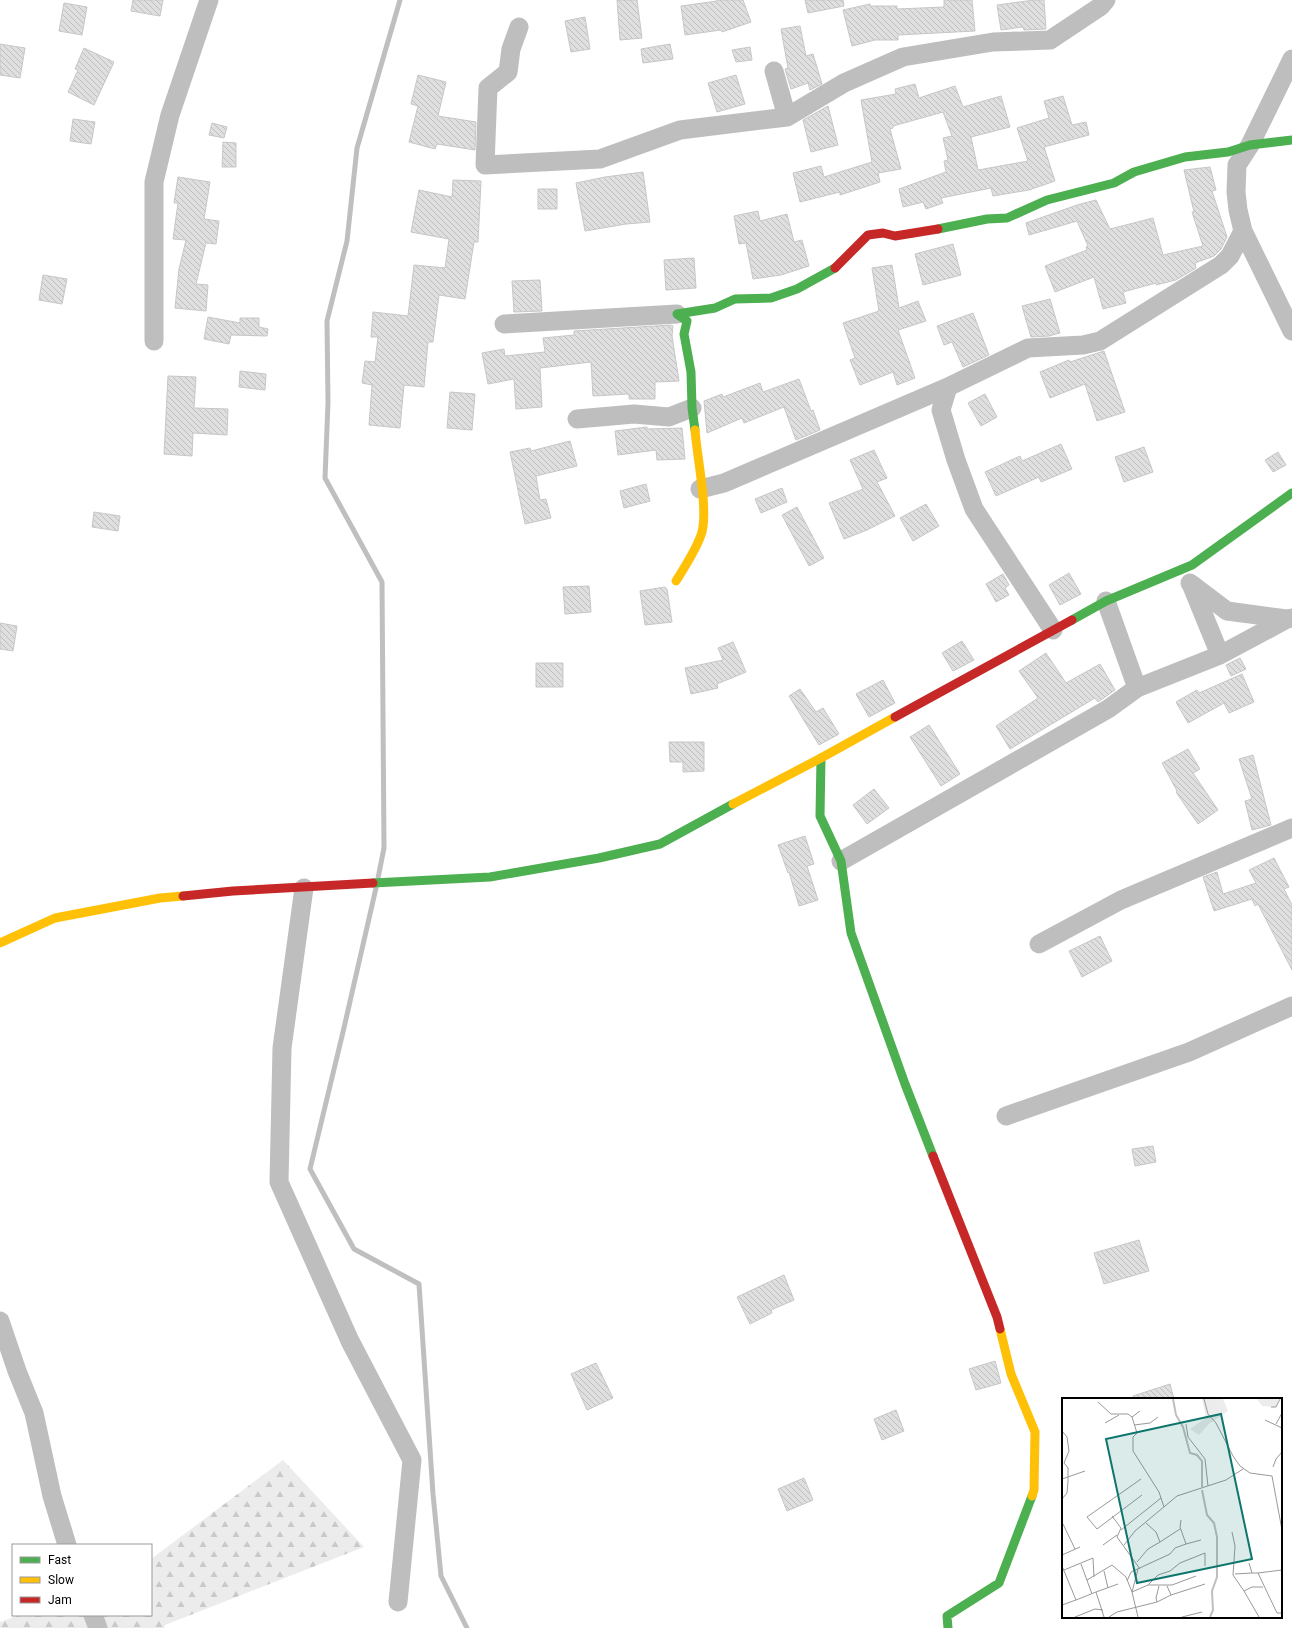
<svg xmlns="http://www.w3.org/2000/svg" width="1292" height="1628" font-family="Roboto,sans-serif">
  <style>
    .forest { fill: url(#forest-firs) }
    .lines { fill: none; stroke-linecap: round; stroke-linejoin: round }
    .stream { stroke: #bfbfbf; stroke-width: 5 }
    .building { fill: url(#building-back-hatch); stroke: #c7c7c7 }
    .street { stroke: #bebebe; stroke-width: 19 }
    .fast { stroke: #4caf50; stroke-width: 9 }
    .slow { stroke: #ffc107; stroke-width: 9 }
    .jam { stroke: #c62828; stroke-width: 9 }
    .inset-river { fill: none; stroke: #bfbfbf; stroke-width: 2 }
    .inset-road { fill: none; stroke: #999; stroke-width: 1 }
    .view { fill: #0f766e; fill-opacity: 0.15; stroke: #0f766e; stroke-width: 2 }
    .inset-edge { fill: none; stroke: #000; stroke-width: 2 }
  </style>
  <defs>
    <pattern id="forest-firs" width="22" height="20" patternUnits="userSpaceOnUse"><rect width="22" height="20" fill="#ececec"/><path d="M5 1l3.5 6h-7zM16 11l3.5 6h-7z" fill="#c9c9c9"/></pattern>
    <pattern id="building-back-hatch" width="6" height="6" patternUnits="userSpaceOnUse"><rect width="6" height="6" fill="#dfdfdf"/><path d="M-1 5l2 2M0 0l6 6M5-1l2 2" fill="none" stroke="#bebebe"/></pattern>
  </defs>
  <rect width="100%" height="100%" fill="#fff"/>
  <path class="forest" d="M 283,1460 L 364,1547 L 165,1625 L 164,1628 L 0,1628 L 0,1622 L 20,1615 L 151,1615 L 151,1559 Z"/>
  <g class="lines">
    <path class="stream" d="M 378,878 L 384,848 L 382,582 L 325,478 L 328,403 L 327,321 L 347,241 L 357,148 L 400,0
      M 376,888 L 343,1032 L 310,1169 L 354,1249 L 419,1284 L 433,1494 L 441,1576 L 467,1628"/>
  </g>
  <path class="building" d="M 133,0 L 163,0 L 160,16 L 131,11 Z
    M 617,0 L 637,0 L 642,38 L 620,40 Z
    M 717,0 L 743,0 L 751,22 L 722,32 L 721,30 L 685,35 L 681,6 L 717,1 Z
    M 805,0 L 843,0 L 844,6 L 808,13 Z
    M 944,0 L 972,0 L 975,31 L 898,35 L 898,40 L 875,40 L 852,46 L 843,10 L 870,4 L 870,6 L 897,6 L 897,9 L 944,7 Z
    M 1034,0 L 1044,0 L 1046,29 L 1024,30 L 1023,27 L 1001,30 L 997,5 Z
    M 64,3 L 87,7 L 82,35 L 59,31 Z
    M 585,17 L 590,49 L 571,52 L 565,21 Z
    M 800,26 L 806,56 L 813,54 L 822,84 L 810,90 L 808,83 L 791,89 L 785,69 L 788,68 L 781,29 Z
    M 0,44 L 25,48 L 20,78 L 0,75 Z
    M 670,44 L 673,59 L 643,63 L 641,49 Z
    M 750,47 L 752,60 L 736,62 L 732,50 Z
    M 84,48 L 114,62 L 94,105 L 68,92 L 78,70 L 75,69 Z
    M 418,75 L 446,82 L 438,116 L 476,122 L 475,150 L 437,144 L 435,149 L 409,142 L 418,106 L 411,104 Z
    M 736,75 L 745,104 L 717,112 L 708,83 Z
    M 915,84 L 919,98 L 955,86 L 963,107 L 1001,96 L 1010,127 L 971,137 L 978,170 L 1028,161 L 1017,128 L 1049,118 L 1044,101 L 1063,96 L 1072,125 L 1086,122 L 1089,135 L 1044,147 L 1055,181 L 1029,190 L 993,196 L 991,188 L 941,198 L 943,203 L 926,209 L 923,202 L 903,207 L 899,189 L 946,172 L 944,161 L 948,160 L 943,138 L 952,136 L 943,112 L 893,126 L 893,128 L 890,129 L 901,169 L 878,173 L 880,182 L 840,195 L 840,192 L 800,202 L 793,173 L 821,166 L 824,177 L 872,162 L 861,100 L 896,94 L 895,89 Z
    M 828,106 L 838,145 L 811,152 L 803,120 Z
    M 73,119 L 95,122 L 91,144 L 70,141 Z
    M 212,123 L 227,127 L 224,138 L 209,135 Z
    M 223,142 L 236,143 L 236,167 L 222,167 Z
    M 1210,167 L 1216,190 L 1212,191 L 1227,237 L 1221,249 L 1214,256 L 1195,263 L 1196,268 L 1176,280 L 1156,285 L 1156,283 L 1123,292 L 1126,303 L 1103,309 L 1094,277 L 1055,292 L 1045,266 L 1087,250 L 1086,247 L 1088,246 L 1077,221 L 1029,235 L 1026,223 L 1077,205 L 1096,200 L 1110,229 L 1153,218 L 1163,255 L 1203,246 L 1192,212 L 1194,212 L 1184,170 Z
    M 643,172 L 650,222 L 626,224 L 585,231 L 576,183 L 605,177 Z
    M 178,177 L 210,182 L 204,219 L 219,221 L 216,244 L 206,243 L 196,284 L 208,285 L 206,311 L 175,308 L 179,269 L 186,240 L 173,239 L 178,203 L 174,203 Z
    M 453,180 L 481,181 L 478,242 L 474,242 L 465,299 L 439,295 L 433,342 L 428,342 L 424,387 L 404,385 L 400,428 L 369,425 L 372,385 L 362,383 L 365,361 L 375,362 L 378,337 L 371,337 L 373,312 L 408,316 L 414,265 L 445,268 L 449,239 L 411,232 L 419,190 L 452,197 Z
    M 538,189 L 557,189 L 557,209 L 538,209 Z
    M 758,211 L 760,221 L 787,214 L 794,242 L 802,240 L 809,266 L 781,275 L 753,279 L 746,243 L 739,244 L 734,216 Z
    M 953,244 L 961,275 L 923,285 L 915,254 Z
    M 694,258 L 696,288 L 666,290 L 664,260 Z
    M 892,265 L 899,308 L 918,301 L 926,321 L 898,330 L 915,378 L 897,385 L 893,372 L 860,385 L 850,360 L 855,358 L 843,323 L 879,311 L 872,268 Z
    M 43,275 L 67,279 L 62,304 L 39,300 Z
    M 540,280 L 542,311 L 514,312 L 512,281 Z
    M 1050,299 L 1060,333 L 1049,336 L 1031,337 L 1022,306 Z
    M 973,313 L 989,355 L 963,367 L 952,342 L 944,345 L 937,326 Z
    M 208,317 L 240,323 L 240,318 L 259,318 L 259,327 L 268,329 L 267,336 L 231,335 L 229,344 L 204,339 Z
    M 671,325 L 673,326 L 672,336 L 679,381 L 655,382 L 655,399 L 629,399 L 629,394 L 593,396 L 591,362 L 540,368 L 542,407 L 516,409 L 514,379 L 488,384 L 482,353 L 504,349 L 505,356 L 545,352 L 543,338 L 574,335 L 574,331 Z
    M 1104,351 L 1125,412 L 1097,421 L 1085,384 L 1050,398 L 1040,372 L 1069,360 L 1070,362 Z
    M 240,371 L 266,374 L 265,390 L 239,387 Z
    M 168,376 L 196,377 L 194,408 L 228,409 L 227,435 L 193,433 L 192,456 L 164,454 Z
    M 799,379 L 811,411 L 813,410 L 820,430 L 796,440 L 784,407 L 744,423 L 742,418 L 707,433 L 704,401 L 722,394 L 723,397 L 760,383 L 763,392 Z
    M 450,392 L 475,394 L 472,430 L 447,428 Z
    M 985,394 L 997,417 L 981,426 L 968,403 Z
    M 647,427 L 647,429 L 682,428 L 685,459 L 657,460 L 656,450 L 618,455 L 615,431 Z
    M 570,441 L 577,466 L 536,476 L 540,500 L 546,499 L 551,518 L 525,524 L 510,452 L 530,448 L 531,451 Z
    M 1061,444 L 1072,469 L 1041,482 L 1039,477 L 996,496 L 985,472 L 1020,456 L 1022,461 Z
    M 1144,447 L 1153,472 L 1124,482 L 1115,457 Z
    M 874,450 L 887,478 L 877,482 L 895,516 L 867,530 L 844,539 L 829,503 L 863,489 L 850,460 Z
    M 1278,452 L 1286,465 L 1273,472 L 1265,460 Z
    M 646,484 L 650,501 L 624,508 L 620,491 Z
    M 782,488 L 787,502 L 761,513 L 755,499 Z
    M 926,504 L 939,526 L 913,541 L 900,518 Z
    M 797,507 L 824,558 L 809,566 L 782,515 Z
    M 94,512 L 120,516 L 118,531 L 92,527 Z
    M 1069,573 L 1081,594 L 1060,605 L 1049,585 Z
    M 1003,574 L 1009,585 L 1005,588 L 1009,595 L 996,602 L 986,584 Z
    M 589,586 L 591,612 L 565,614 L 563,587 Z
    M 665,587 L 667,589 L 672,622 L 645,625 L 640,591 Z
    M 0,623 L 17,626 L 13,651 L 0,649 Z
    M 962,641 L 974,660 L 953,671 L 942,653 Z
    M 733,642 L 746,672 L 717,684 L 718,688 L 691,694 L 685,668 L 723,660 L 718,648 Z
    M 1046,653 L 1066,683 L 1100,664 L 1115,690 L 1098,702 L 1095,698 L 1010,749 L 996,726 L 1038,698 L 1019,671 Z
    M 1240,658 L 1246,669 L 1231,676 L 1226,665 Z
    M 536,663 L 563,663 L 563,687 L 536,687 Z
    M 1242,674 L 1254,702 L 1229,713 L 1224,703 L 1188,723 L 1176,702 L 1197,690 L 1199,693 Z
    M 883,680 L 895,703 L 869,717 L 856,694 Z
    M 800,689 L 816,712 L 823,708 L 839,734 L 819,745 L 789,696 Z
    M 929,725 L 960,774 L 941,786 L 910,737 Z
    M 669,742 L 704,742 L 704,771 L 683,772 L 683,762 L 670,762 Z
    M 1188,749 L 1200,769 L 1193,773 L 1218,810 L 1198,824 L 1176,792 L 1177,791 L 1162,763 Z
    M 1253,755 L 1271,825 L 1252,830 L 1245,801 L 1252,799 L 1239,759 Z
    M 874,789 L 889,808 L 867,824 L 853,805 Z
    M 805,836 L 814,864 L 807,866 L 818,900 L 799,906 L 789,872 L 788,873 L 778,845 Z
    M 1274,858 L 1289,887 L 1284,889 L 1292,905 L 1292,970 L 1258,904 L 1255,906 L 1252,899 L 1214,911 L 1203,877 L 1217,872 L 1223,894 L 1256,883 L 1249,870 Z
    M 1100,936 L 1112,961 L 1082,977 L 1069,951 Z
    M 1153,1146 L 1156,1162 L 1135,1166 L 1132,1149 Z
    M 1139,1240 L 1149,1271 L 1104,1284 L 1094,1253 Z
    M 784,1275 L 794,1300 L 771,1310 L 772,1313 L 750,1324 L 737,1297 Z
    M 995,1361 L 1001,1383 L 976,1390 L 969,1369 Z
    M 596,1363 L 613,1398 L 587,1410 L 571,1374 Z
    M 1170,1384 L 1174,1399 L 1133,1399 L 1133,1396 Z
    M 896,1410 L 904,1431 L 882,1440 L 874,1419 Z
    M 804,1478 L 813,1500 L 787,1511 L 778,1489 Z"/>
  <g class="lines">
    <path class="street" d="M 519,27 L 511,49 L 508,72 L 488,88 L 485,165 L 600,159 L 680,130 L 787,117 L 844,83 L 903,57 L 993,42 L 1050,40 L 1101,6 L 1106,0
      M 1292,59 L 1250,145 L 1237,165 L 1236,192 L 1238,210 L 1243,231 L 1292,331
      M 774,71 L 787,117
      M 504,324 L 677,314
      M 154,341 L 154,182 L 170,115 L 209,0
      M 577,419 L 634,414 L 669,417 L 692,408
      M 700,489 L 724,483 L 948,387
      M 1190,583 L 1227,611 L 1287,619
      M 1191,584 L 1220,655
      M 1106,601 L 1137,688
      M 1053,630 L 974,509 L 956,460 L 941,410 L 948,387 L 1028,348 L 1083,345 L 1100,341 L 1221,265 L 1230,256 L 1243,231
      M 841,861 L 1108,709 L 1137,688 L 1220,655 L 1287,619 L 1292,618
      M 304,888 L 282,1048 L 279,1182 L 350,1341 L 412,1460 L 398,1602
      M 1039,944 L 1121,900 L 1292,828
      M 1006,1116 L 1189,1052 L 1292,1006
      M 0,1321 L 17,1371 L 34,1413 L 52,1496 L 67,1545
      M 93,1615 L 98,1628"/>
    <path class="fast" d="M 938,229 L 987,219 L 1007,218 L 1047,200 L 1114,183 L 1134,172 L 1185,157 L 1228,152 L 1250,145 L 1292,140
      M 695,430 L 692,408 L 691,372 L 684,334 L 687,321 L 677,314 L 715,308 L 735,299 L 771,298 L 797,289 L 835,268
      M 1072,620 L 1106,601 L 1192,565 L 1292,493
      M 821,758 L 820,816 L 841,861 L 851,933 L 905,1084 L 933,1156
      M 373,883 L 490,877 L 599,858 L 660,844 L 733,804
      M 948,1628 L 947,1616 L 999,1583 L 1032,1496"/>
    <path class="slow" d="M 676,581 C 685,566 697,549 702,532 C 708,508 697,457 695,430
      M 733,804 L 821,758 L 895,717
      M 0,943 L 55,918 L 160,898 L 183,896
      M 1000,1329 L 1011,1374 L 1035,1432 L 1034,1490 L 1032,1496"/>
    <path class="jam" d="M 835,268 L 868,235 L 883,233 L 895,236 L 938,229
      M 895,717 L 1072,620
      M 183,896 L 233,891 L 373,883
      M 933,1156 L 997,1317 L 1000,1329"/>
  </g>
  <g transform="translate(1062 1398)">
    <rect width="220" height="220" fill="#fff"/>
    <path d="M 140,1 L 161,1 L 166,13 L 147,26 L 137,37 L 128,31 L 144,20 ZM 195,1 L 217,1 L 214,9 L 200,8 Z" fill="#ececec"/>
    <path class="inset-river" d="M 111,1 L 114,17 L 121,29 L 128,55 L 135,57 L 140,63 L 140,89M 140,92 L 145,117 L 152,125 L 155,139 L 155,179 L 150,193 L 151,212 L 148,219"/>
    <path class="inset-road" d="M 142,1 L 146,16 L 154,25 L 171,58 L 178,68 L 188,75 L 210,78 L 220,132M 36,4 L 49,16 L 66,16 L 70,19M 209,9 L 214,9 L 218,1M 78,13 L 70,19 L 75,35 L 71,39 L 71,53 L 97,94 L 102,109M 203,22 L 220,30M 43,25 L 57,17M 124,26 L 126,39 L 143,61 L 146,88M 214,26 L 220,15M 72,27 L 88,25 L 96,19M 0,33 L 5,39 L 7,53 L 2,65M 211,69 L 214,61 L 220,54M 0,81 L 23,73M 79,81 L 25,119 L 35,131 L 80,97M 0,101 L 5,95 L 6,83 L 6,70 L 2,65M 50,118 L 59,130 L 55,139 L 78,171M 1,126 L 13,151M 59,132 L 99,100M 170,134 L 173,148 L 171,177 L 182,193M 98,144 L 118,131M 124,146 L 139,142M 41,147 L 55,137M 62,147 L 73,133 L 115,98 L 164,82 L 181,71M 0,157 L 18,149M 75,164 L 86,151 L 98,144 L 94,134 L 84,125M 187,165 L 190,175 L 196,175 L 215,215 L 220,215M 19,166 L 30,196M 0,168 L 14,202 L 0,207M 2,172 L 31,160 L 32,179M 42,173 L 46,190M 196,175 L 220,172M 173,176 L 190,175M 25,182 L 50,167 L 64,179 L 70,194 L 76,219M 65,183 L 69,174 L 108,156 L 113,150 L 124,146 L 118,129 L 119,122M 86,187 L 110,187 L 134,178M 97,188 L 94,200 L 95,204 L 109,197M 105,188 L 109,197 L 143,186M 34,194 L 56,186M 70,194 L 86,187 L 96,177 L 108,173 L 118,165 L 143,155 L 143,168M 70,194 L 76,171M 14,202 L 34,194 L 42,219M 13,219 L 33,211 L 41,212M 47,219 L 55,214 L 95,204M 120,219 L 140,214M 197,219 L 182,193 L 190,189 L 201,189"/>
    <path class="view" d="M 159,16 L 190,161 L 75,185 L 44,41 Z"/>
    <rect width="220" height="220" class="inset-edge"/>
  </g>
  <rect x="12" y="1544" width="140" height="72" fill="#ffffff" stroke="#999999"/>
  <rect x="20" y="1557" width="20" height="6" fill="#4caf50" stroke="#999999"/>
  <text x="48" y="1564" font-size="12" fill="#000000">Fast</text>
  <rect x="20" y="1577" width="20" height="6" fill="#ffc107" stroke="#999999"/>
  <text x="48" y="1584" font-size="12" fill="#000000">Slow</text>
  <rect x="20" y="1597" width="20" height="6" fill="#c62828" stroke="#999999"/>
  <text x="48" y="1604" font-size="12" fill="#000000">Jam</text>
</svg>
